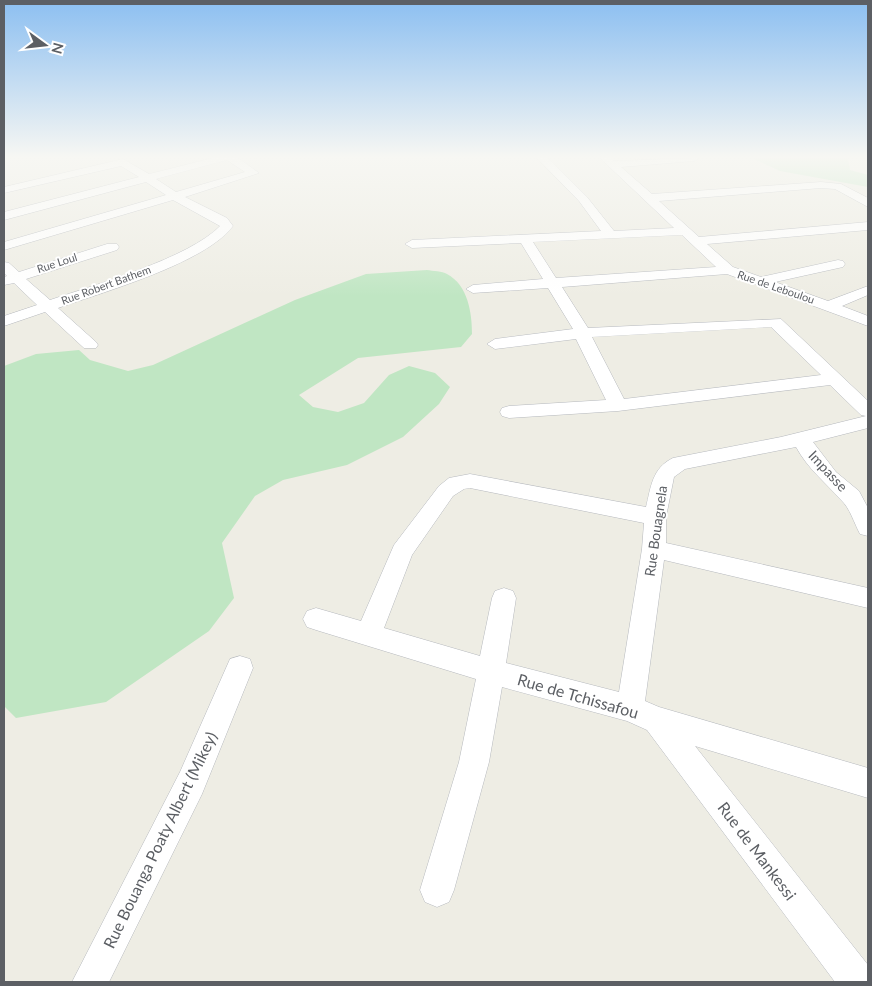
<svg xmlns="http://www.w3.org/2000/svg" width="872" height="986" font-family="Lato,sans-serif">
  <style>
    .green { fill: #c0e6c3 }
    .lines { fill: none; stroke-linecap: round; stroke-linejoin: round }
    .minor-casing { stroke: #b6b9be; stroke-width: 1 }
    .minor { fill: #fff; fill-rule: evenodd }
    .labels { text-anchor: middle; stroke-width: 4; stroke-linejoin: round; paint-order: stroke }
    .far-street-label { font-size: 11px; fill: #5c5f64; stroke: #fff }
    .street-label { font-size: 14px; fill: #5c5f64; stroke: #fff }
    .near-street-label { font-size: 16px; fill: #5c5f64; stroke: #fff }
  </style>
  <rect width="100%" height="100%" fill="#eeede4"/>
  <path class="green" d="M 752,158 L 848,158 L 850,170 L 868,175 L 868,187 L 780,171 Z
    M 427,270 C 433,271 442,271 447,274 C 468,285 472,313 472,334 L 461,347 L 358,358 L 299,395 L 313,407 L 338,412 L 364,403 L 389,375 L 409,366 L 435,373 L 450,387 L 439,404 L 403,437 L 347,465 L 283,480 L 255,496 L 222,543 L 234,598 L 209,631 L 106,702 L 16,718 L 4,706 L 4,366 L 36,354 L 79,350 L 90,360 L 128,371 L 153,365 L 295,300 L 366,274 Z"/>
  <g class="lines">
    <defs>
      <path id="minor" d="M 213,158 L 238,158 L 259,173 L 185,197 L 227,218 L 233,226 C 206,263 103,292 58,308 L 96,342 L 98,345 L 96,348 L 84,348 L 45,312 L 4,326 L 4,316 L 37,305 L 14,283 L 4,285 L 4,277 L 7,276 L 4,273 L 4,262 L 9,263 L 19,272 L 107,244 L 117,244 L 119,247 L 117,250 L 26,279 L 50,300 C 95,285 189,258 220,226 L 173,200 L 4,250 L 4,242 L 166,195 L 146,182 L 4,220 L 4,212 L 139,177 L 121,166 L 4,193 L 4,187 L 123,159 L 149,174 ZM 227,160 L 245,172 L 176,192 L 156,179 Z
        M 537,158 L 548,158 L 587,197 L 614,231 L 674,228 L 600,158 L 611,158 L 614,161 L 699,158 L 694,161 L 621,167 L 652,194 L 821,182 L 841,184 L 868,198 L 868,207 L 835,189 L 821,188 L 659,201 L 699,237 L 868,222 L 868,230 L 707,244 L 733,267 L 761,277 L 838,260 L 843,261 L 845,264 L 843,267 L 775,282 L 828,301 L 868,286 L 868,295 L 842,306 L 868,316 L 868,326 L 727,274 L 562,287 L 588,328 L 781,319 L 868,401 L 868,428 L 813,442 L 836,472 L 859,491 L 868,508 L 868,536 L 860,534 C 854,523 850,508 841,500 C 825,482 808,469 796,447 L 685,469 L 674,477 L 666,517 L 666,543 L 868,588 L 868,608 L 664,560 L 645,701 L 659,707 L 868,768 L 868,798 L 695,746 L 868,965 L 868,982 L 835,982 L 647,730 L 627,721 L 502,687 L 489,762 L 454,890 L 449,902 L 437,907 L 425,902 L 420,890 L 459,762 L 476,679 L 316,630 L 307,627 L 303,619 L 307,611 L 316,608 L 361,621 L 394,545 L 439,486 L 449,478 L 470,474 L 646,507 C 651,487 652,468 673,458 L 781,437 L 866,416 L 861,415 L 830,385 L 618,411 L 509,418 L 502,416 L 500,412 L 502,408 L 509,406 L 606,400 L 576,339 L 495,349 L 487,344 L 495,339 L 573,329 L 548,288 L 473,293 L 466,289 L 473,285 L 543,279 L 521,243 L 412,248 L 405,244 L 412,240 L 601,231 L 579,201 ZM 682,235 L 716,267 L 556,278 L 533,242 ZM 771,327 L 821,375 L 624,399 L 592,337 ZM 470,488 L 644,523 L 642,549 L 619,692 L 506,663 L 516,598 L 513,591 L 504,588 L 495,591 L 492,598 L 480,656 L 384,628 L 412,555 L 453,496 L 464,489 Z
        M 240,656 L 250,659 L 253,668 L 202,794 L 109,982 L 72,982 L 180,772 L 230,659 Z"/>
    </defs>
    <use href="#minor" class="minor-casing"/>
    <use href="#minor" class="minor"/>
  </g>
  <linearGradient id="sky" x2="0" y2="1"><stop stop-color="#8cbff1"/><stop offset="0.53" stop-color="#f7f7f3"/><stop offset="1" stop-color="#f7f7f3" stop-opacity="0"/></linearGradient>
  <rect width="872" height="296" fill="url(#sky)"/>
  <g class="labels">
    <g class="far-street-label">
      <text transform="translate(57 263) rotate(-18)" y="4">Rue Loul</text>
      <text transform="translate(106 285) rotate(-20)" y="4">Rue Robert Bathem</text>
      <text transform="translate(776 287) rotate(19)" y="4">Rue de Leboulou</text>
    </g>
    <g class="street-label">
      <text transform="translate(828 471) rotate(47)" y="5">Impasse</text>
      <text transform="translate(656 531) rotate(-82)" y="5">Rue Bouagnela</text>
    </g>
    <g class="near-street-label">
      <text transform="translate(578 696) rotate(16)" y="6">Rue de Tchissafou</text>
      <text transform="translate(160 840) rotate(-64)" y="6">Rue Bouanga Poaty Albert (Mikey)</text>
      <text transform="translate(757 851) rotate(53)" y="6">Rue de Mankessi</text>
    </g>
  </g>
  <rect width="872" height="986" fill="none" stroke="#5c5f64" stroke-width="10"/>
  <g transform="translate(45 45) rotate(105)" stroke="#ffffff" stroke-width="4" paint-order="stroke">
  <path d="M0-4L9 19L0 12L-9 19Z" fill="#5c5f64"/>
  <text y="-8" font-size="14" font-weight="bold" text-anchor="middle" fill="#5c5f64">N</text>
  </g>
</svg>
